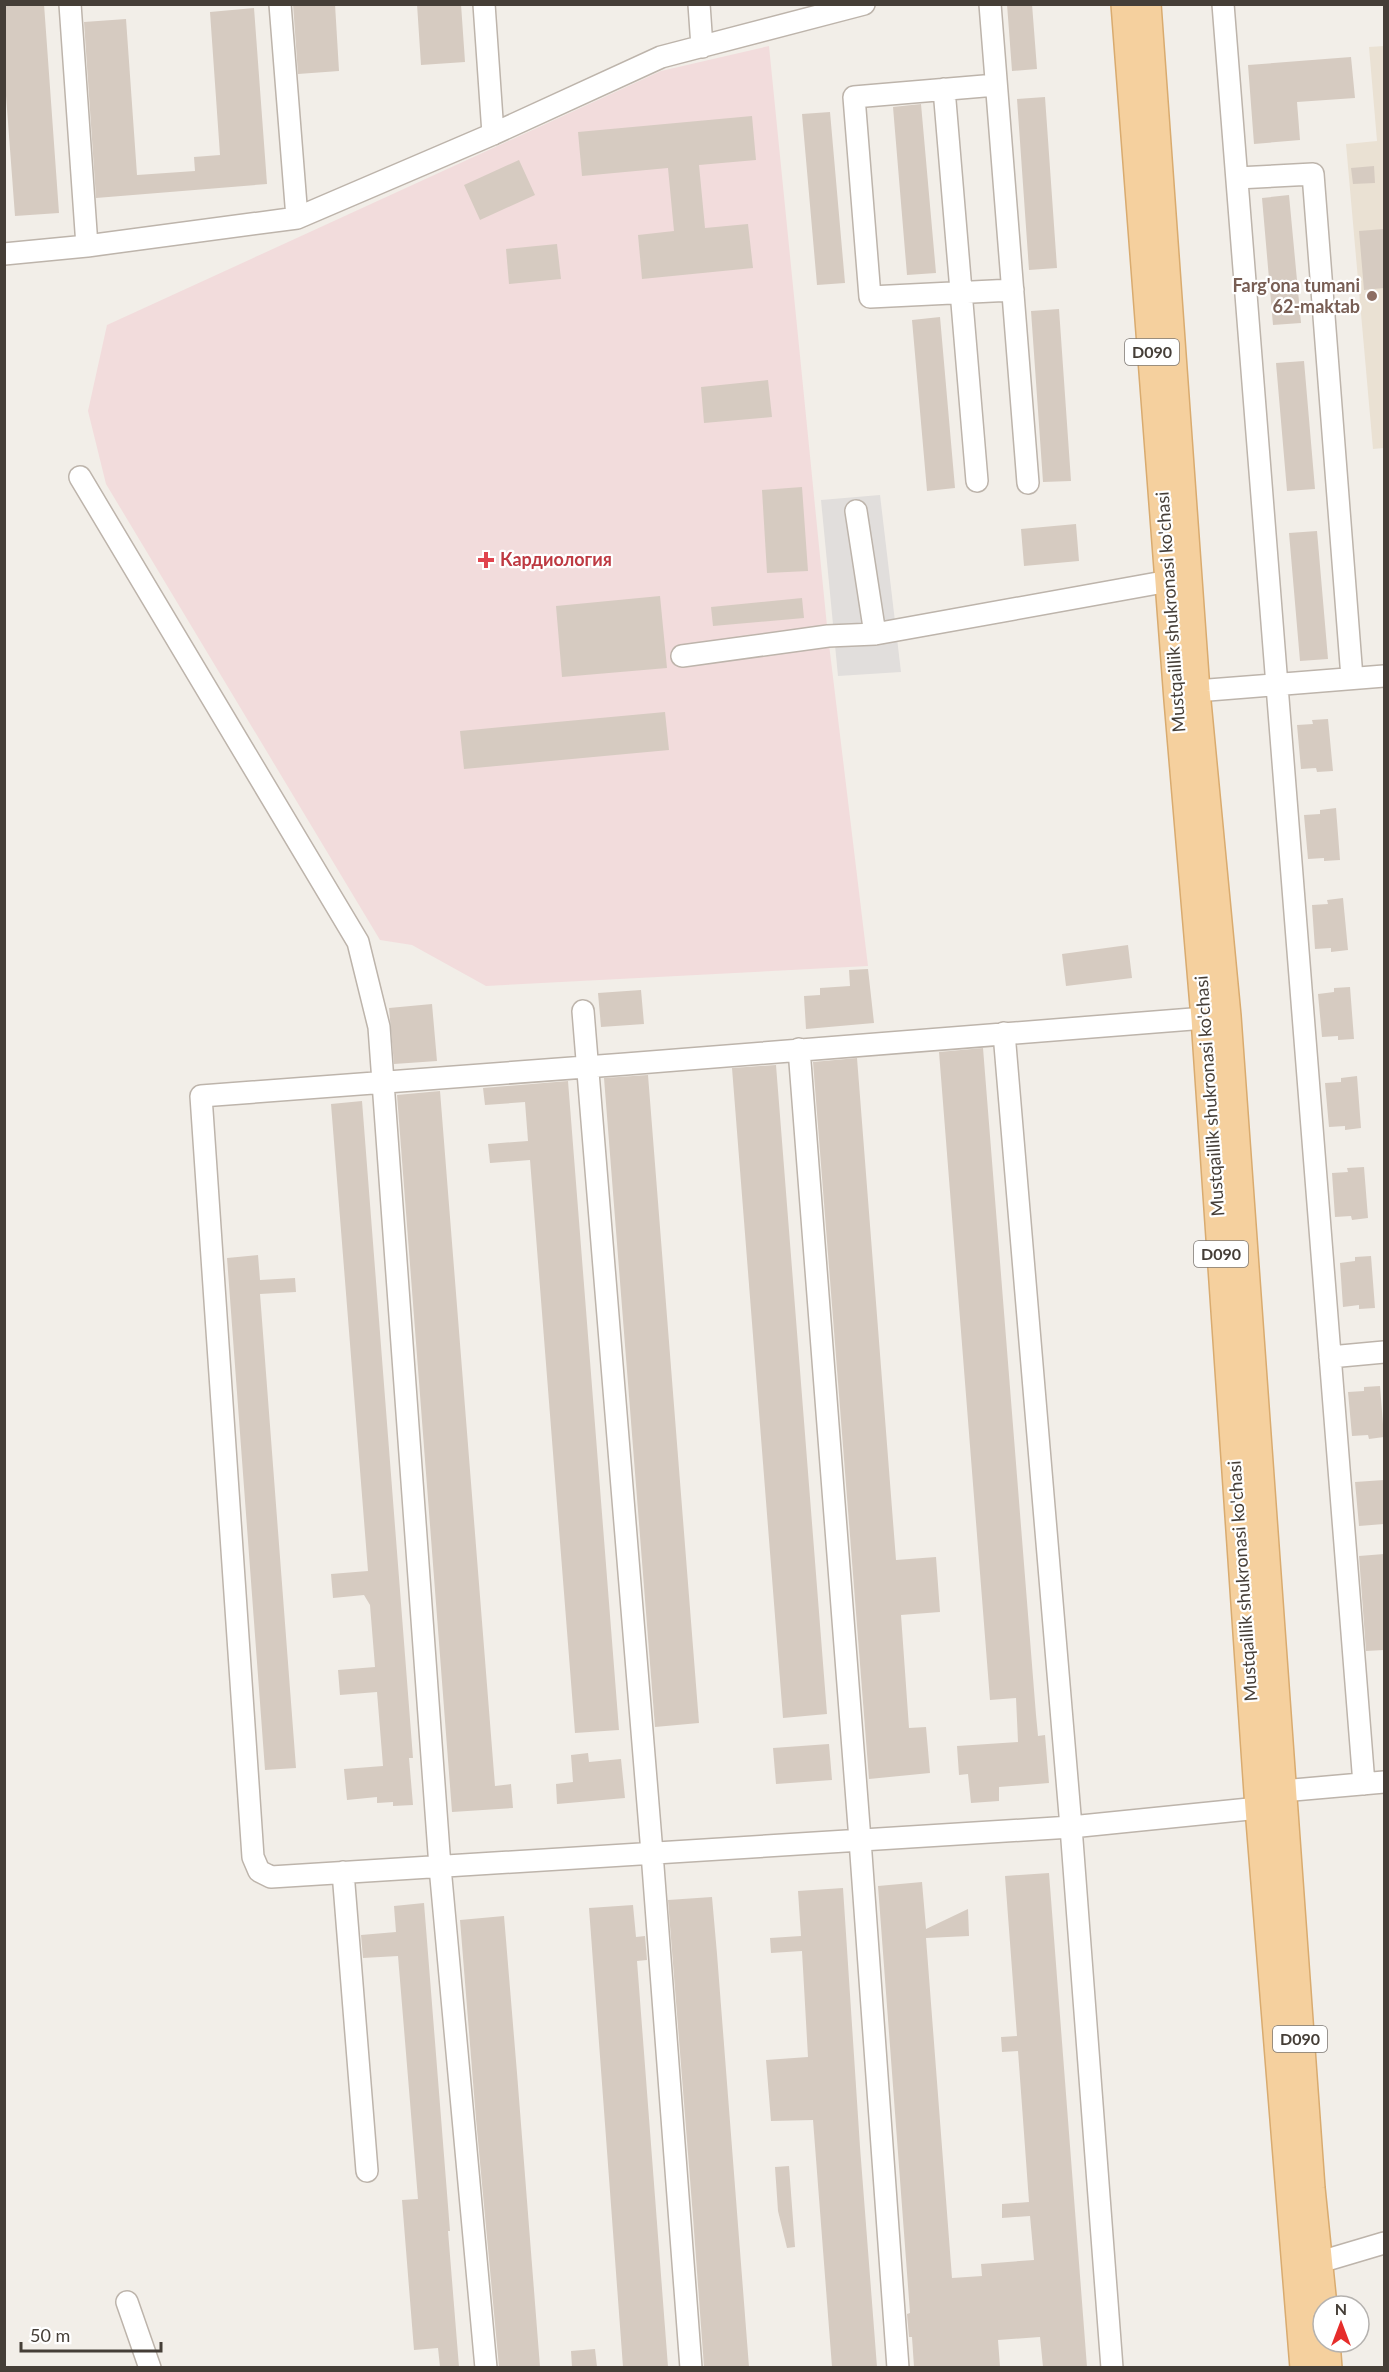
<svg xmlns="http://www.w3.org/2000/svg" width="1389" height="2372" font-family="Lato,sans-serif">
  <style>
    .education { fill: #eae1d3 }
    .medical { fill: #f2dcdc }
    .parking { fill: #e1dedc }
    .building { fill: #d6cbc1 }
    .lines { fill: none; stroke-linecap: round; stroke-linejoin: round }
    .minor-casing { stroke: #bdb4ab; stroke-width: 24 }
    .major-casing { stroke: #d9ab6f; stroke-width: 30 }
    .minor { stroke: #fff; stroke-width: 21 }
    .major { stroke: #f5d09e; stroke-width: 27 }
    .education-dot { fill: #8d6e63; stroke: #fff; stroke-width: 2 }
    .health-dot { fill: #e0444e; stroke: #fff; stroke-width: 2 }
    .labels { text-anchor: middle; stroke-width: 4.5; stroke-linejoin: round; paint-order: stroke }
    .shield { fill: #fff; stroke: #7d7873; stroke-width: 1.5 }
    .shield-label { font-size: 16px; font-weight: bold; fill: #453e37 }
    .education-label { font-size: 18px; font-weight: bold; fill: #785e54; stroke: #fff; text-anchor: end }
    .health-label { font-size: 18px; font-weight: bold; fill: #be3a42; stroke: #fff; text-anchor: start }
    .street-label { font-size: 18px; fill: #453e37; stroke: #fff }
  </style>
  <rect width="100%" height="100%" fill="#f2eee8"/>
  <path class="education" d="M 1384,46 L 1384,448 L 1373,449 L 1346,144 L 1377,141 L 1369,47 Z"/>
  <path class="medical" d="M 769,46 L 828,636 L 868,966 L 486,986 L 412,945 L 380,940 L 106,484 L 88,411 L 107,325 L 661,71 Z"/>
  <path class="parking" d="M 880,495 L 901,672 L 838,676 L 821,500 Z"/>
  <path class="building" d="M 4,4 L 44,4 L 59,213 L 15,216 L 4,69 Z
    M 293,4 L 335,4 L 339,71 L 298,74 Z
    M 417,4 L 461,4 L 465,62 L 421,65 Z
    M 1007,4 L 1032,4 L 1037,69 L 1012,71 Z
    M 254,8 L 267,184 L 96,198 L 84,22 L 126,19 L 137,175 L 195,171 L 194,157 L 220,155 L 210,12 Z
    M 1351,57 L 1355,98 L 1297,102 L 1300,140 L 1254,144 L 1248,65 Z
    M 1045,97 L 1057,268 L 1029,270 L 1017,99 Z
    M 921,104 L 936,273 L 907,275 L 893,107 Z
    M 830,112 L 845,283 L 817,285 L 802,114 Z
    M 752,116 L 756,160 L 699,165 L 705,228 L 748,224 L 753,268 L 642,279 L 638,235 L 674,231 L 668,168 L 582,176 L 578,132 Z
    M 519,160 L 535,195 L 480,220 L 464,185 Z
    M 1374,166 L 1375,183 L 1353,184 L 1351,168 Z
    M 1289,195 L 1301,323 L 1273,325 L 1262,198 Z
    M 1384,229 L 1384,288 L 1364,290 L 1359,231 Z
    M 557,244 L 561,279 L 509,284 L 506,249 Z
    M 1059,309 L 1071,481 L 1043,482 L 1031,311 Z
    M 940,317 L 955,488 L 927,491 L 912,320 Z
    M 1304,361 L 1315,489 L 1287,491 L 1276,363 Z
    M 768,380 L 772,417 L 704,423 L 701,387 Z
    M 802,487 L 808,571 L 767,573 L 762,490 Z
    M 1076,524 L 1079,561 L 1024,566 L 1021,529 Z
    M 1317,531 L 1328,659 L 1300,661 L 1289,533 Z
    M 660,596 L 667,668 L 562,677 L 556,606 Z
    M 802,598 L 804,618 L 713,626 L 711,607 Z
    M 665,712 L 669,750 L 464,769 L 460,731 Z
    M 1328,719 L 1333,771 L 1317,772 L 1316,768 L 1301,769 L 1297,725 L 1313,724 L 1312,720 Z
    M 1336,808 L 1340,860 L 1324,861 L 1324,858 L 1308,859 L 1304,815 L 1320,814 L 1320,810 Z
    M 1343,898 L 1348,950 L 1331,952 L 1331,948 L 1315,949 L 1312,905 L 1328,904 L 1327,900 Z
    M 1128,945 L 1132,978 L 1066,986 L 1062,954 Z
    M 868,969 L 874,1023 L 806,1029 L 804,996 L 820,995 L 820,988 L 850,986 L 849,970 Z
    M 1350,987 L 1354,1039 L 1338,1040 L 1338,1036 L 1322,1037 L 1318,994 L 1334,992 L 1334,988 Z
    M 641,990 L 644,1024 L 601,1027 L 598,993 Z
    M 432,1004 L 437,1061 L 394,1064 L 389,1008 Z
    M 983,1048 L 1036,1715 L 1038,1736 L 1045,1735 L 1049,1783 L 999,1787 L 999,1801 L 971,1803 L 968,1774 L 959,1775 L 957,1746 L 1018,1742 L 1016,1698 L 990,1700 L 939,1052 Z
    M 857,1058 L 896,1560 L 936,1557 L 940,1612 L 901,1615 L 909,1728 L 926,1727 L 930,1773 L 869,1779 L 813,1062 Z
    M 776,1065 L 827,1714 L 783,1718 L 732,1068 Z
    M 648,1075 L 699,1723 L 655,1727 L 604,1078 Z
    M 1357,1076 L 1361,1128 L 1345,1130 L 1345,1126 L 1329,1127 L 1325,1083 L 1341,1082 L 1341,1078 Z
    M 568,1081 L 619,1730 L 575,1733 L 530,1160 L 490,1163 L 488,1144 L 528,1141 L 525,1102 L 485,1105 L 483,1088 Z
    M 440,1091 L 495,1786 L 511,1784 L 513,1808 L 452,1812 L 397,1095 Z
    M 362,1101 L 413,1758 L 409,1758 L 413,1805 L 393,1806 L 393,1802 L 377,1803 L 377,1797 L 347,1800 L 344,1769 L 383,1766 L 377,1692 L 340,1695 L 338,1670 L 375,1667 L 370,1605 L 364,1595 L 333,1598 L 331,1574 L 368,1571 L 331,1104 Z
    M 1364,1167 L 1368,1218 L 1352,1220 L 1351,1216 L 1335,1217 L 1332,1173 L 1348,1172 L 1347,1168 Z
    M 258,1255 L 260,1280 L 295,1278 L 296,1292 L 260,1294 L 296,1768 L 265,1770 L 227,1258 Z
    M 1371,1256 L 1375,1308 L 1359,1309 L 1359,1305 L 1343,1307 L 1340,1263 L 1355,1261 L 1355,1257 Z
    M 1380,1386 L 1384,1437 L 1369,1439 L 1368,1435 L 1352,1436 L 1348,1392 L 1364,1391 L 1364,1387 Z
    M 1384,1480 L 1384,1524 L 1359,1526 L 1355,1482 Z
    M 1384,1554 L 1384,1650 L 1366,1651 L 1359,1556 Z
    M 829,1744 L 832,1780 L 776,1784 L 773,1748 Z
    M 588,1753 L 589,1762 L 621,1759 L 625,1798 L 557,1804 L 556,1784 L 573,1782 L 571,1755 Z
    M 1049,1873 L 1087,2367 L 1043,2367 L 1040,2337 L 998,2340 L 1000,2367 L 914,2367 L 912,2337 L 909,2337 L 907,2314 L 910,2313 L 878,1886 L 922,1882 L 926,1929 L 968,1909 L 969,1936 L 926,1938 L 952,2278 L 982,2276 L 981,2264 L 1034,2260 L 1030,2216 L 1002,2218 L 1002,2204 L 1029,2202 L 1018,2051 L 1002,2052 L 1001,2037 L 1017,2036 L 1005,1876 Z
    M 843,1888 L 860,2147 L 877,2367 L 832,2367 L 813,2120 L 771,2121 L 766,2060 L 808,2057 L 802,1951 L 771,1953 L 770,1938 L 801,1936 L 798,1891 Z
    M 712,1897 L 717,1954 L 749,2367 L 704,2367 L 693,2217 L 668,1900 Z
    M 424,1903 L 450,2231 L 448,2231 L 459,2367 L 440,2367 L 438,2348 L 414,2350 L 402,2200 L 418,2199 L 398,1956 L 363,1958 L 361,1935 L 396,1932 L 394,1906 Z
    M 633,1905 L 636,1937 L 645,1936 L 647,1960 L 637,1961 L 668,2367 L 623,2367 L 589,1908 Z
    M 504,1916 L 517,2073 L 540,2367 L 499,2367 L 476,2119 L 460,1920 Z
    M 789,2166 L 795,2247 L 787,2248 L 778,2211 L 775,2167 Z
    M 595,2349 L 597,2367 L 572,2367 L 571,2351 Z"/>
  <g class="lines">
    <defs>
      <path id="minor" d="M 70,4 L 87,246
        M 280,4 L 297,218
        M 484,4 L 493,134
        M 699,4 L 702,47
        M 990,4 L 1028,483
        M 1223,4 L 1364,1784
        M 996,85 L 854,97 L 870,297 L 1013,290
        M 944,89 L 977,481
        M 1237,178 L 1313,174 L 1352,678
        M 4,254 L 87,246 L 297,218 L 493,134 L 661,57 L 864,4
        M 80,477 L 358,942 L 379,1027 L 440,1867 L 486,2368
        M 856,511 L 875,634
        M 682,656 L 828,636 L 875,634 L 1169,581
        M 1196,691 L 1384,676
        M 583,1011 L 652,1853 L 691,2368
        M 1205,1018 C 870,1043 536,1073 201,1096 L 253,1857 L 259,1871 L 271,1877 L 1071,1827 L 1259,1808
        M 1004,1033 L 1071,1827 L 1112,2368
        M 799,1049 L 860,1840 L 898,2368
        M 1330,1357 L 1384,1352
        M 1282,1791 L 1384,1782
        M 343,1872 L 367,2171
        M 1320,2262 L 1384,2243
        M 127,2302 L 150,2368"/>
      <path id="major" d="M 1125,4 L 1178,700 L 1205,1018 L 1259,1808 L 1304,2368
        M 1147,4 L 1196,691 L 1227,1016 L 1311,2188 L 1323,2306
        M 1326,2342 L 1328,2368"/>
    </defs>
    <use href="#minor" class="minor-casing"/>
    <use href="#major" class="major-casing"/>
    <use href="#minor" class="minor"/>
    <use href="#major" class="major"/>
  </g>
  <circle class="education-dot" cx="1372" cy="296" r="6"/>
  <path class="health-dot" d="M483 551h6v6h6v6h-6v6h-6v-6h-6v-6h6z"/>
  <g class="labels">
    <g class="shield">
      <rect x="1125" y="339" width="54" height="26" rx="4.5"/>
      <rect x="1194" y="1241" width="54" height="26" rx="4.5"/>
      <rect x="1273" y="2026" width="54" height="26" rx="4.5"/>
    </g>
    <g class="shield-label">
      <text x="1152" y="358">D090</text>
      <text x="1221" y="1260">D090</text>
      <text x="1300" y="2045">D090</text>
    </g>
    <g class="education-label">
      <text x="1360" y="292">Farg'ona tumani<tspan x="1360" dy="21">62-maktab</tspan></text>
    </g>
    <g class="health-label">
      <text x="500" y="566">Кардиология</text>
    </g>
    <g class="street-label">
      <text transform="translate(1171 612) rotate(-94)" y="6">Mustqaillik shukronasi ko'chasi</text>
      <text transform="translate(1210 1096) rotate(-94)" y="6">Mustqaillik shukronasi ko'chasi</text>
      <text transform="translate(1243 1581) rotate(-94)" y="6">Mustqaillik shukronasi ko'chasi</text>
    </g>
  </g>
  <rect width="1389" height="2372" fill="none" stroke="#453e37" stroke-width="12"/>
  <g transform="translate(1341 2324)"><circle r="28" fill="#ffffff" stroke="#b5b2af" stroke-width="1.5"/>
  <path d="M0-4.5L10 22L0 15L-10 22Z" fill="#e62d2b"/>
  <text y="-9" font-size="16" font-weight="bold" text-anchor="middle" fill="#453e37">N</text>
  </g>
  <path d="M21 2342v9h140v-9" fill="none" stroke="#453e37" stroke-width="3"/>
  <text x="30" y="2342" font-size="18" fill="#453e37" stroke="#ffffff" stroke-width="4.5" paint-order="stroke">50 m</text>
</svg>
